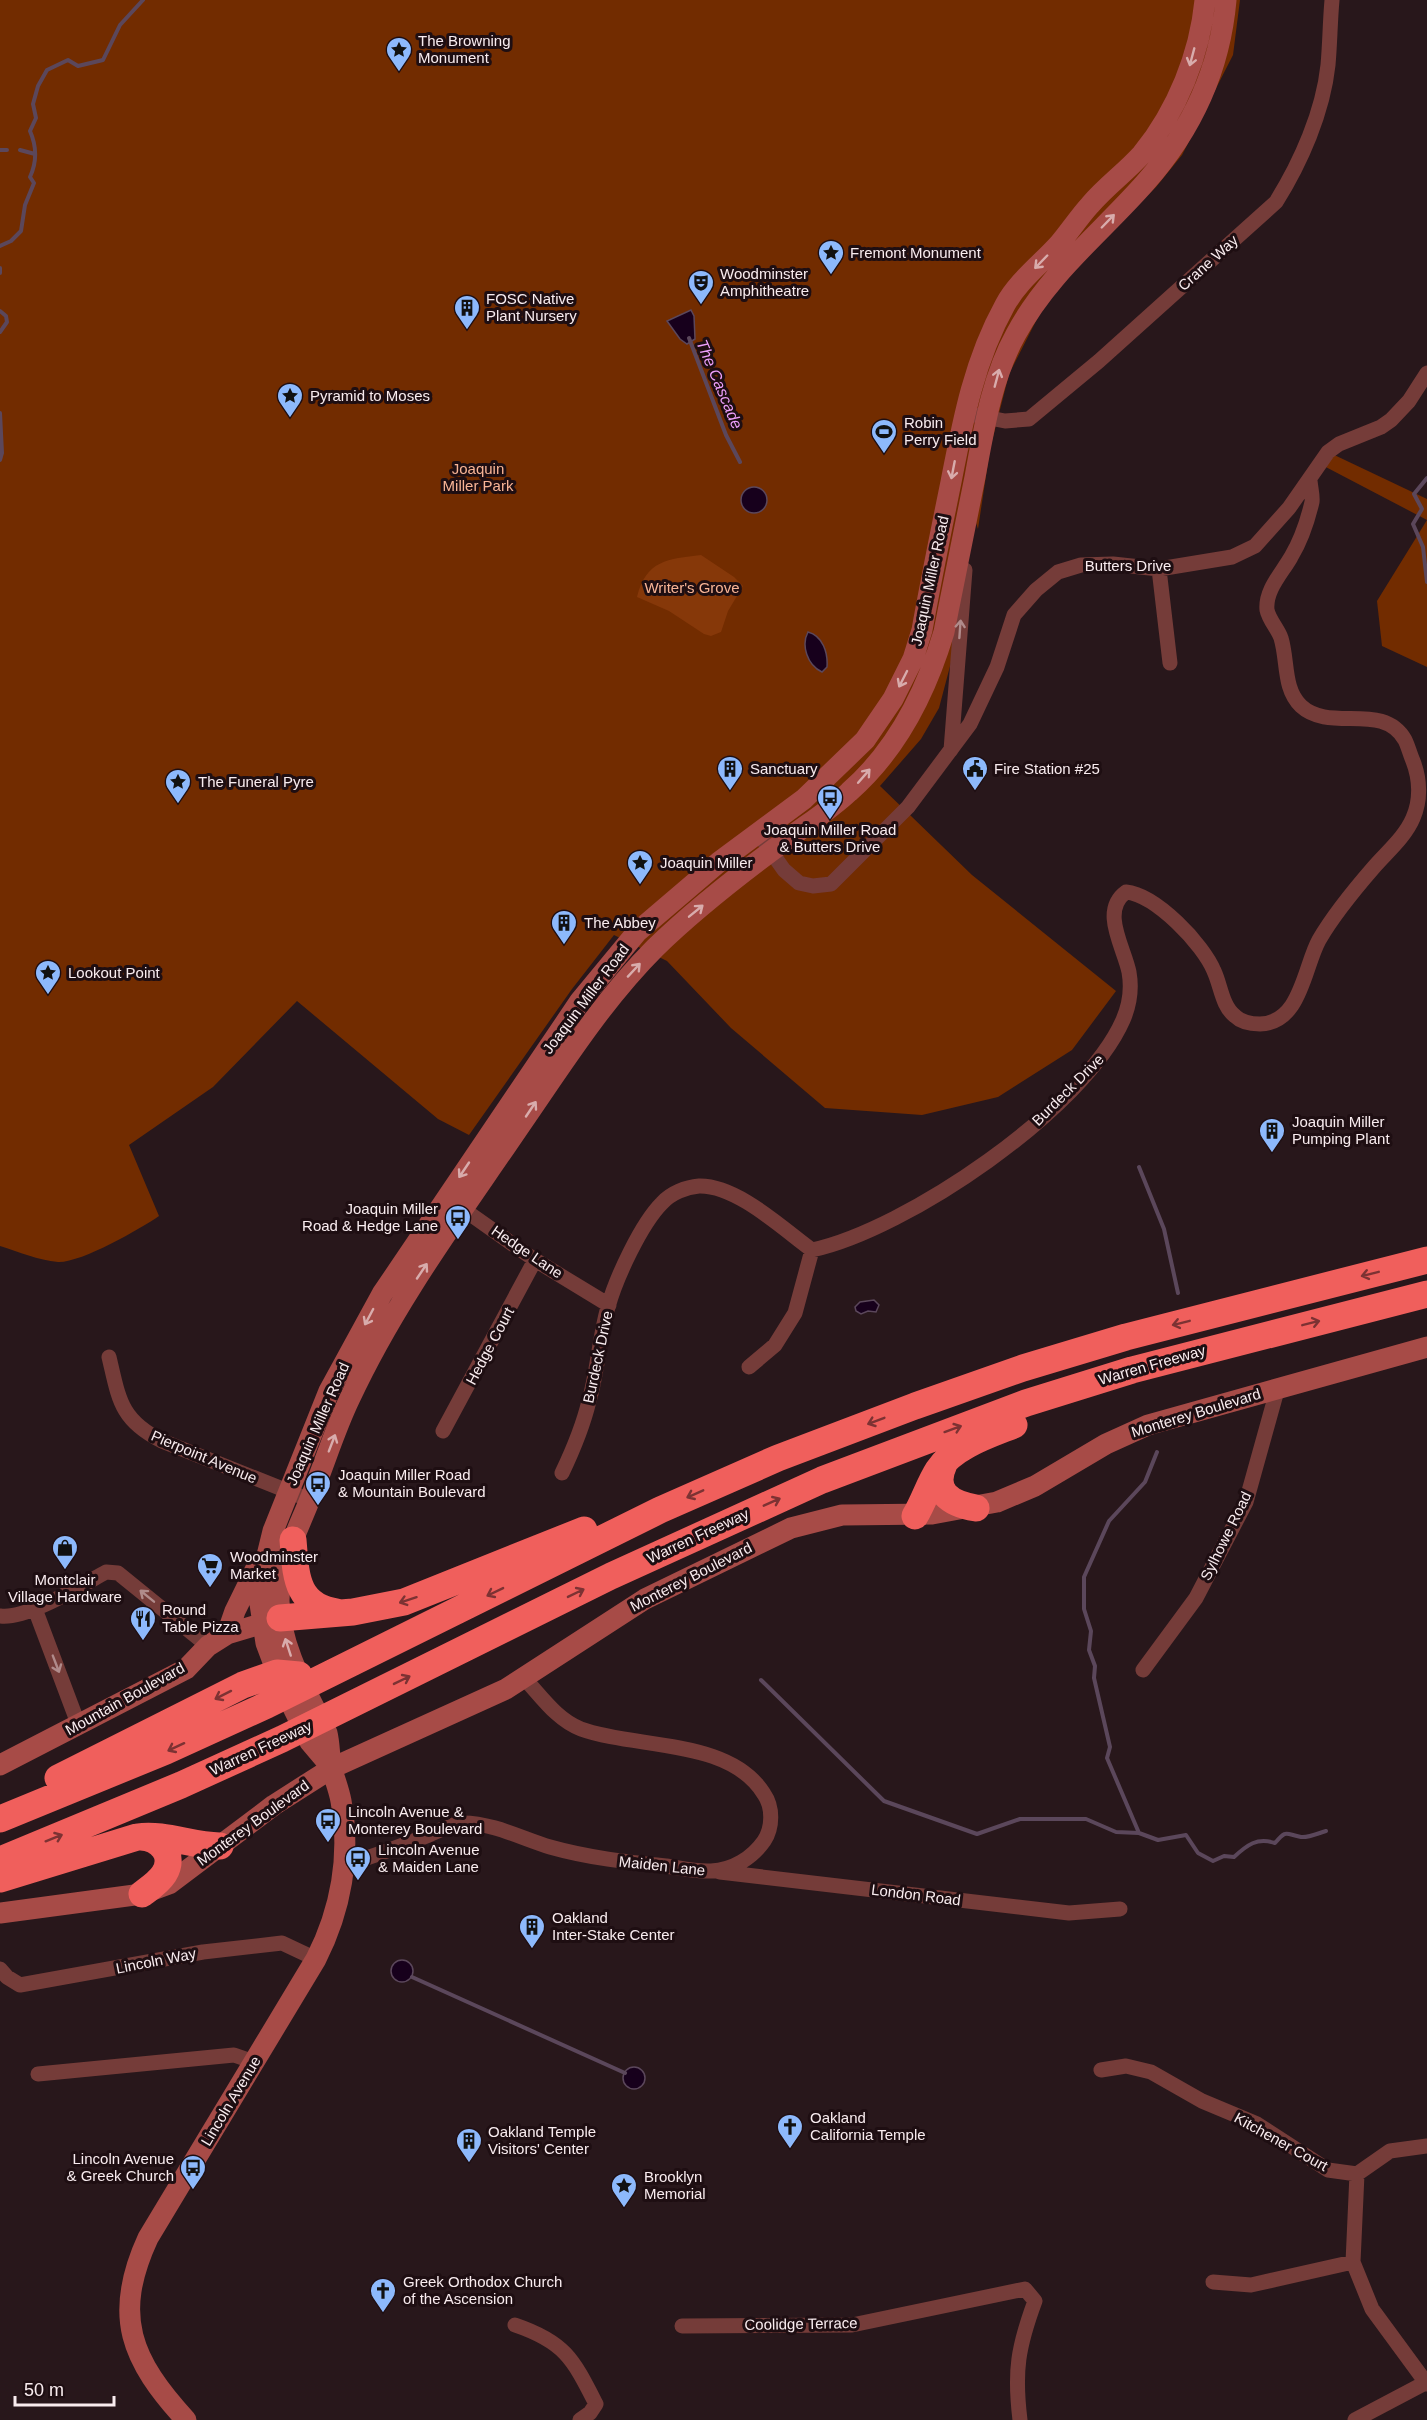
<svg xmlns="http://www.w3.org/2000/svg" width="1427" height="2420" font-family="Helvetica,sans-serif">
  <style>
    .green { fill: #722c00 }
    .forest { fill: #863809 }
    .water { fill: #17001c; stroke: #5b475b; stroke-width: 1.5 }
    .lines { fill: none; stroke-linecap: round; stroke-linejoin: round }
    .stream { stroke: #5b475b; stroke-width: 4 }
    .street { stroke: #753c39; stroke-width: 15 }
    .secondary { stroke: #a74b47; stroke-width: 21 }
    .highway { stroke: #f05f5c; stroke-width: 27 }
    .oneway { stroke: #d8acac }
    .oneway2 { stroke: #b08b8b }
    .oneway3 { stroke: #7c3233 }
    .labels { text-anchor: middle; stroke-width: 6; stroke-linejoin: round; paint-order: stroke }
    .poi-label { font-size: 15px; fill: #f9ecef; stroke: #1e0e12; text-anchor: start }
    .street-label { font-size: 15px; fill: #f9ecef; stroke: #1e0e12 }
    .park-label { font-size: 15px; fill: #f9b596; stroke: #1e0e12 }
    .water-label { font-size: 16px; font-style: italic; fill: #ed9ffa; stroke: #1e0e12 }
  </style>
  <rect width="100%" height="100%" fill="#28171b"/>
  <path class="green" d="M 0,0 L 1240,0 L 1233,55 L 1182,155 L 1156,187 L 1070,270 L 1038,317 L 1009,374 L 990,449 L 978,529 L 970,504 L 958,636 L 939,708 L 921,739 L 880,786 L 972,875 L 1116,991 L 1072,1050 L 998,1097 L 922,1115 L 825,1108 L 731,1028 L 667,961 L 614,935 L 572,989 L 469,1135 L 438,1119 L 297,1001 L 213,1087 L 129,1145 L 159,1216 C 140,1229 81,1263 58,1262 C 38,1260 19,1252 0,1246 Z
    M 1328,452 L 1427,499 L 1427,667 L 1382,646 L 1377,601 L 1427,520 L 1320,464 Z"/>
  <path class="forest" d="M 701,555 L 734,577 L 743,586 L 728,611 L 721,632 L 711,636 L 704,634 L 669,611 L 637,597 C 646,560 668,559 701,555 Z"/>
  <path class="water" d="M 691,310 L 694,316 L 695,339 L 687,344 L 680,339 L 667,321 Z
    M741 500a13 13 0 1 1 26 0a13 13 0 1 1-26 0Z
    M 808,632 C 823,636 828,653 827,667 L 822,672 C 807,665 801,645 808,632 Z
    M 874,1300 L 879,1305 L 876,1312 L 868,1311 L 861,1314 L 856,1311 L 855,1307 L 860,1302 Z
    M391 1971a11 11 0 1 1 22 0a11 11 0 1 1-22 0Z
    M623 2078a11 11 0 1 1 22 0a11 11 0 1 1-22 0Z"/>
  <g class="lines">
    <path class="stream" d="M 0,150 L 7,150
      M 20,150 L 35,154
      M 0,246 L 11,241 L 21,231 L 25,205 L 34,183 L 30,177 C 37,162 37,147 30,131 L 36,118 L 33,104 L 38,86 L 47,70 L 68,60 L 78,66 L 103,60 L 120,25 L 143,0
      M 0,268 L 0,273
      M 0,311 L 6,316 L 7,322 L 0,332
      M 689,338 L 726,435 L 740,462
      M 0,413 L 2,453 L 0,460
      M 1427,478 L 1414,494 L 1422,509 L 1413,524 L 1423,547 L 1427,582
      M 1139,1167 L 1164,1229 L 1178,1293
      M 761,1680 L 884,1801 L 977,1834 L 1020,1819 L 1086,1819 L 1116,1832 L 1139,1833 L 1158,1840 L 1186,1835 L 1198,1853 L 1213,1861 L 1224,1856 L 1234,1857 C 1247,1845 1257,1837 1275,1843 C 1287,1829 1285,1834 1301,1837 C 1308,1838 1319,1833 1326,1831
      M 1139,1833 L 1107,1758 L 1110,1747 L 1094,1678 L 1095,1666 L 1089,1650 L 1091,1631 L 1084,1609 L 1084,1577 L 1109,1521 L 1145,1482 L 1157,1452
      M 412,1977 L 625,2073"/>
    <path class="street" d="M 964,413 L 1005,421 L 1029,419 L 1099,361 L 1276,202 C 1301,162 1323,112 1328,65 C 1330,43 1330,22 1332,0
      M 1159,569 L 1170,663
      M 951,750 L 965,570
      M 765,843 L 784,870 L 799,883 L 813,886 L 831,884 L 908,807 L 970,724 L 997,667 L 1014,615 L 1036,590 L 1058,572 L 1081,565 L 1113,564 L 1159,569 L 1232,557 L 1255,546 L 1289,508 L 1328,452 L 1339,444 L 1381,427 L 1391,420 L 1409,401 L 1427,373
      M 456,1204 L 535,1260 L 609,1305
      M 109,1357 C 119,1399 120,1420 162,1441 L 310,1500
      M 749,1367 L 775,1345 L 795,1313 L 812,1250
      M 443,1431 L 535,1260
      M 562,1473 C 573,1450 583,1426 589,1401 C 598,1370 599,1338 608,1307 C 616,1278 641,1224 662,1203 C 671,1193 686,1187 699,1186 C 737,1185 783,1229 812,1250 C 906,1230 1084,1109 1123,1020 C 1130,1004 1132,989 1129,972 C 1124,947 1100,911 1126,892 C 1156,895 1203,944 1214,971 C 1221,986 1222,1006 1235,1016 C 1241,1022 1252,1024 1260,1024 C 1301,1023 1304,967 1319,940 C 1334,914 1354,890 1374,867 C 1387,852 1405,837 1413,818 C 1421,800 1420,779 1413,761 C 1410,754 1408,746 1405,740 C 1383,701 1330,733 1301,706 C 1283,689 1288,661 1281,638 C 1278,629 1269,620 1267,610 C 1265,590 1282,573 1291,557 C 1300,542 1308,519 1312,502 C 1313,495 1310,486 1310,479
      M 35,1609 L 79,1726
      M 0,1616 C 26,1620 82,1585 106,1572 L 118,1573 L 208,1646
      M 1143,1670 L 1196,1598 L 1246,1502 L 1278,1387
      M 344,1865 C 373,1857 401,1846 429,1835 C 439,1831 453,1823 463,1823 C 493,1823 523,1839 550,1847 C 589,1858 627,1862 666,1866 C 680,1868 697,1872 711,1871 C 733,1870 752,1858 764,1841 C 773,1827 773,1807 764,1794 C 730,1738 636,1749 581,1729 C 557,1720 541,1696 524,1678
      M 720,1872 L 1069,1913 L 1120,1909
      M 0,1969 L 7,1977 L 20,1985 L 203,1952 L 282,1943 L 316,1959
      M 1101,2070 L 1126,2066 L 1151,2072 L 1202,2101 L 1257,2124 L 1328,2170 L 1357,2174 L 1390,2151 L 1427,2146
      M 38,2074 L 234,2055 L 254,2062
      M 1357,2174 L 1353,2262 L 1372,2309 L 1427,2384
      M 1213,2282 L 1251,2285 L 1353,2262
      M 515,2325 C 565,2342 573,2359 596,2404 L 590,2413 L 580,2420
      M 682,2326 L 852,2325 L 1025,2289 L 1035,2301 C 1018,2347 1014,2371 1020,2420
      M 1355,2420 L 1427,2382"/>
    <path class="secondary" d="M 227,1634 L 235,1611 L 258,1564
      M 0,1765 L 186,1669 L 208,1646 L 227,1634 L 274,1620
      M 332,1768 L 310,1742 L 281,1683 L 266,1643 L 260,1604 L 261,1580 L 273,1531 L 329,1391 L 382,1294 L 580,1001 L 637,932 L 719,862 L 804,799 L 865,740 L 893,699 L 913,659 L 922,630 C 931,580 941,531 951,482 C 963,420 974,361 1005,305 C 1018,281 1041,264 1059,244 C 1070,231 1079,217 1090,205 C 1106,186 1126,172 1142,154 C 1177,111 1200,54 1205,0
      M 0,1913 L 142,1894 L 169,1884 L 274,1805 L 332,1768 L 506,1689 L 645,1599 L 791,1528 L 842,1515 L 932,1514 L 997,1502 L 1035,1486 L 1106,1444 L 1148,1425 L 1427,1347
      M 186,2420 C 131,2360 112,2316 148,2238 L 316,1959 C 341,1910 351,1855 341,1801 C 339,1790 335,1780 332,1770 C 329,1758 330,1745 327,1733 C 307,1692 280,1648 279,1601 C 279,1565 297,1532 310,1499 C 324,1466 334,1431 350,1398 C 394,1303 458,1217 517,1130 C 560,1068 601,1002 655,948 C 695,909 740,874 785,841 C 806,825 830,810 849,792 C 897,750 926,692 944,632 C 954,580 965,528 975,477 C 984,428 992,377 1016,334 C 1048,274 1101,233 1145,183 C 1191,131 1220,69 1226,0"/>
    <path class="highway" d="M 944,1464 C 931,1492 951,1504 976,1508
      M 915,1516 C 924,1501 929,1484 938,1470 C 954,1446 989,1435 1014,1425
      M 293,1540 C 296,1574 295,1606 337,1612
      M 280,1618 L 353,1612 L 404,1602 L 584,1530
      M 58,1778 L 243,1685 L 277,1673 L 299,1675
      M 0,1819 L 166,1751 L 267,1705 L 660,1510 L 778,1458 L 915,1406 L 1023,1368 L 1126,1337 L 1427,1260
      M 141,1837 C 160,1838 176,1855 164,1874 C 159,1882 150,1888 142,1894
      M 0,1860 L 181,1785 L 282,1739 L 611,1576 L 822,1480 L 1026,1403 L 1132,1370 L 1427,1294
      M 0,1879 L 137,1837 C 166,1833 191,1846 220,1846"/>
  </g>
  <defs><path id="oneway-shaft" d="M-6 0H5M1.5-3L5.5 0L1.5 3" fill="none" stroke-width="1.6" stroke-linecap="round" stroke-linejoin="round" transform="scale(1.5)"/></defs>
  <g class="oneway">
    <use href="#oneway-shaft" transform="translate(1192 57) rotate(105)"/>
    <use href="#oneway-shaft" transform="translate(1108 221) rotate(-46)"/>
    <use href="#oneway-shaft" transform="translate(1041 262) rotate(134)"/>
    <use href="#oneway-shaft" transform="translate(997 378) rotate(-75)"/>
    <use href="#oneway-shaft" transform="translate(953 470) rotate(101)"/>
    <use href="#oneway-shaft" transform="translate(903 679) rotate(117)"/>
    <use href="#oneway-shaft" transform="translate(864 776) rotate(-49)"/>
    <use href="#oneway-shaft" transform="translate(696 911) rotate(-39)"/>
    <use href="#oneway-shaft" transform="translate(634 970) rotate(-47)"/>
    <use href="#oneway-shaft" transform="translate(531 1109) rotate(-56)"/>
    <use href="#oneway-shaft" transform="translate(464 1170) rotate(124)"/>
    <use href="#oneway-shaft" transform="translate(422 1271) rotate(-56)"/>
    <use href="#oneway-shaft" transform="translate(369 1317) rotate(118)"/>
    <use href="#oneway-shaft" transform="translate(332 1443) rotate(-69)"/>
    <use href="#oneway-shaft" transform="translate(288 1647) rotate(-108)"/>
  </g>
  <g class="oneway2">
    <use href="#oneway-shaft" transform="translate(960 629) rotate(-86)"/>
    <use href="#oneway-shaft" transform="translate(147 1596) rotate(-141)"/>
    <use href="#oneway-shaft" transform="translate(56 1664) rotate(69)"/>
  </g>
  <g class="oneway3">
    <use href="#oneway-shaft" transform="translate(1370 1274) rotate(166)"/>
    <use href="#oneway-shaft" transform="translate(1181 1323) rotate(166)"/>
    <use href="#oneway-shaft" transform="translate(1311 1323) rotate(-14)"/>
    <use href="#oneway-shaft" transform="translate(876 1421) rotate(159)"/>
    <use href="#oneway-shaft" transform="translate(953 1429) rotate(-20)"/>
    <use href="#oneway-shaft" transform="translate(695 1494) rotate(156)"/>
    <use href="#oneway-shaft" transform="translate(772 1502) rotate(-24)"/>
    <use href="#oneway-shaft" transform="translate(495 1592) rotate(154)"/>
    <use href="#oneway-shaft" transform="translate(576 1593) rotate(-26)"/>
    <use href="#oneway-shaft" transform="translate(408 1600) rotate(162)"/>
    <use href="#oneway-shaft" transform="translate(402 1680) rotate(-26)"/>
    <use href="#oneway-shaft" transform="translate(223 1695) rotate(153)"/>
    <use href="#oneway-shaft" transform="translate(176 1747) rotate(155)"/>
    <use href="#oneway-shaft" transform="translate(54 1838) rotate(-22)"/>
  </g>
  <defs>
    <symbol id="sight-pin" viewBox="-11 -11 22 30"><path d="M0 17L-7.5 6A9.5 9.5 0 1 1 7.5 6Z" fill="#8db9fc" stroke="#1e0e12"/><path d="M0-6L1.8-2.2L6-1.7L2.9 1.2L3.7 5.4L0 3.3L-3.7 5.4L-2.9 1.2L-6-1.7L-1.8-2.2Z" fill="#111"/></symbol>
    <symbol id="theatre-pin" viewBox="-11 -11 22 30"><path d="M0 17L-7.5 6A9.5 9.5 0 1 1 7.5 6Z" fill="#8db9fc" stroke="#1e0e12"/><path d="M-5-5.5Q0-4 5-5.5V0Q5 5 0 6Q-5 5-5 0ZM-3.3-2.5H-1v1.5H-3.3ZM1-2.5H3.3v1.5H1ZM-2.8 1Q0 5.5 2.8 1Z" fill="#111"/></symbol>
    <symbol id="building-pin" viewBox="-11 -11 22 30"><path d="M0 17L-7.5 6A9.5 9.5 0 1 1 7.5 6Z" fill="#8db9fc" stroke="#1e0e12"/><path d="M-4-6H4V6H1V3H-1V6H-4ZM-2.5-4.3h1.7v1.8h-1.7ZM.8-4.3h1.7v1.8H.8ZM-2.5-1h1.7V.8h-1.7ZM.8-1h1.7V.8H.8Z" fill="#111"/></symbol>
    <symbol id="stadium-pin" viewBox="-11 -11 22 30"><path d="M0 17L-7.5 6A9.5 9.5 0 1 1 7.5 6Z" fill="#8db9fc" stroke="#1e0e12"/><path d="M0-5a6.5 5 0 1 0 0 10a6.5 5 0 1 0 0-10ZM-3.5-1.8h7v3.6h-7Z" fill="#111"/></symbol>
    <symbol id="civic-pin" viewBox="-11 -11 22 30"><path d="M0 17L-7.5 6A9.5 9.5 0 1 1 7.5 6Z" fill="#8db9fc" stroke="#1e0e12"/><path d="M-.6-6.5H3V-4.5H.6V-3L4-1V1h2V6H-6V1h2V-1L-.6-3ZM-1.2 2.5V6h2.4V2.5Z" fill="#111"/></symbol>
    <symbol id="bus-pin" viewBox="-11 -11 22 30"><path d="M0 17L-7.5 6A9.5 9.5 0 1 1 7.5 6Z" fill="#8db9fc" stroke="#1e0e12"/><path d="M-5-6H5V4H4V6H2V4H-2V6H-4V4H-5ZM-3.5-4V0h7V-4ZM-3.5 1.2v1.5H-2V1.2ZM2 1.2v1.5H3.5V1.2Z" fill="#111"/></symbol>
    <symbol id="shop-pin" viewBox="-11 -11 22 30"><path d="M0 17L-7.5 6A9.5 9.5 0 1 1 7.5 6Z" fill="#8db9fc" stroke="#1e0e12"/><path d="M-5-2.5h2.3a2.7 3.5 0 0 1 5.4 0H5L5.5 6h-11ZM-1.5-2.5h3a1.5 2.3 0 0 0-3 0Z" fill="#111"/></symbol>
    <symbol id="supermarket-pin" viewBox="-11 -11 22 30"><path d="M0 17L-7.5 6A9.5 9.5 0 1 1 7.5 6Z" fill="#8db9fc" stroke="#1e0e12"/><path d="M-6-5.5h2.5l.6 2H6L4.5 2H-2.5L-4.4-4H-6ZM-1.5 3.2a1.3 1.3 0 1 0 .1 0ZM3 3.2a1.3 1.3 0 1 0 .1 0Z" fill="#111"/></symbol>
    <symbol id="restaurant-pin" viewBox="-11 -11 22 30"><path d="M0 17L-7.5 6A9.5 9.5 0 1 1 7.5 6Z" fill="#8db9fc" stroke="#1e0e12"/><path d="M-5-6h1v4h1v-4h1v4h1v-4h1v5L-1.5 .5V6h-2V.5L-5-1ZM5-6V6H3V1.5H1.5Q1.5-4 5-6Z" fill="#111"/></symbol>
    <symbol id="church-pin" viewBox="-11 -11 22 30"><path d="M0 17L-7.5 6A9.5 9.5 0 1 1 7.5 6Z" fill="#8db9fc" stroke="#1e0e12"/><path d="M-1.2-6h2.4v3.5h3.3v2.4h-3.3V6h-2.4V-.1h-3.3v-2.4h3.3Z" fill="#111"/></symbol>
  </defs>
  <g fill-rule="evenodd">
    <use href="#sight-pin" x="384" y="35" width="30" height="40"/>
    <use href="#sight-pin" x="816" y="238" width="30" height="40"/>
    <use href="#theatre-pin" x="686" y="268" width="30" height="40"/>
    <use href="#building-pin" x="452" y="293" width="30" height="40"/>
    <use href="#sight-pin" x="275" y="381" width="30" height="40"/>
    <use href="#stadium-pin" x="869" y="417" width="30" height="40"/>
    <use href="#building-pin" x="715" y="754" width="30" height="40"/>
    <use href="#civic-pin" x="960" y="754" width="30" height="40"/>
    <use href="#sight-pin" x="163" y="767" width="30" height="40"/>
    <use href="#bus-pin" x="815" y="783" width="30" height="40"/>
    <use href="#sight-pin" x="625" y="848" width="30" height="40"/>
    <use href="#building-pin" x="549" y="908" width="30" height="40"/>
    <use href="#sight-pin" x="33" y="958" width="30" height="40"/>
    <use href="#building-pin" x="1257" y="1116" width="30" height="40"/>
    <use href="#bus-pin" x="443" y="1203" width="30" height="40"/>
    <use href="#bus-pin" x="303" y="1469" width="30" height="40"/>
    <use href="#shop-pin" x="50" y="1533" width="30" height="40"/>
    <use href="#supermarket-pin" x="195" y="1551" width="30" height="40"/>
    <use href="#restaurant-pin" x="128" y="1604" width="30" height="40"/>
    <use href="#bus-pin" x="313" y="1806" width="30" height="40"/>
    <use href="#bus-pin" x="343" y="1844" width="30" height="40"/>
    <use href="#building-pin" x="517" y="1912" width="30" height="40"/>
    <use href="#church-pin" x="775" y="2112" width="30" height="40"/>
    <use href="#building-pin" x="454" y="2126" width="30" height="40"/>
    <use href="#bus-pin" x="178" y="2153" width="30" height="40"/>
    <use href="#sight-pin" x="609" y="2171" width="30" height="40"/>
    <use href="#church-pin" x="368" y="2276" width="30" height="40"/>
  </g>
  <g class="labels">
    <g class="poi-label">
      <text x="418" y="46">The Browning<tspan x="418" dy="17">Monument</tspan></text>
      <text x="850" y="258">Fremont Monument</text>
      <text x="720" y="279">Woodminster<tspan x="720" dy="17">Amphitheatre</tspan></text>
      <text x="486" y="304">FOSC Native<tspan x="486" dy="17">Plant Nursery</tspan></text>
      <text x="310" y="401">Pyramid to Moses</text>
      <text x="904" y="428">Robin<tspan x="904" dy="17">Perry Field</tspan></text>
      <text x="750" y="774">Sanctuary</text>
      <text x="994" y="774">Fire Station #25</text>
      <text x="198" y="787">The Funeral Pyre</text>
      <text x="830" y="835" text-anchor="middle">Joaquin Miller Road<tspan x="830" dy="17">&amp; Butters Drive</tspan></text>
      <text x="660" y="868">Joaquin Miller</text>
      <text x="584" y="928">The Abbey</text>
      <text x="68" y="978">Lookout Point</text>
      <text x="1292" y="1127">Joaquin Miller<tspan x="1292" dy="17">Pumping Plant</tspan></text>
      <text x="438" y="1214" text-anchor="end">Joaquin Miller<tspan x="438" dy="17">Road &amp; Hedge Lane</tspan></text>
      <text x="338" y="1480">Joaquin Miller Road<tspan x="338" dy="17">&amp; Mountain Boulevard</tspan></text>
      <text x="230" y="1562">Woodminster<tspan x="230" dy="17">Market</tspan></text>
      <text x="65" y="1585" text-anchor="middle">Montclair<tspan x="65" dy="17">Village Hardware</tspan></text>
      <text x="162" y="1615">Round<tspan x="162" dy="17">Table Pizza</tspan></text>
      <text x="348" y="1817">Lincoln Avenue &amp;<tspan x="348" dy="17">Monterey Boulevard</tspan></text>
      <text x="378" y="1855">Lincoln Avenue<tspan x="378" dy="17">&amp; Maiden Lane</tspan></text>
      <text x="552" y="1923">Oakland<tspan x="552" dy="17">Inter-Stake Center</tspan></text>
      <text x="810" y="2123">Oakland<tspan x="810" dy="17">California Temple</tspan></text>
      <text x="488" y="2137">Oakland Temple<tspan x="488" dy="17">Visitors' Center</tspan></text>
      <text x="174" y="2164" text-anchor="end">Lincoln Avenue<tspan x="174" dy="17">&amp; Greek Church</tspan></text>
      <text x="644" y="2182">Brooklyn<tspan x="644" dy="17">Memorial</tspan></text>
      <text x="403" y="2287">Greek Orthodox Church<tspan x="403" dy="17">of the Ascension</tspan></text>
    </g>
    <g class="street-label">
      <text transform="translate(1208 263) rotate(-42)" y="5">Crane Way</text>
      <text x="1128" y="571">Butters Drive</text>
      <text transform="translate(930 581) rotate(-78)" y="5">Joaquin Miller Road</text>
      <text transform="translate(586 999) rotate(-53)" y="5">Joaquin Miller Road</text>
      <text transform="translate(1068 1090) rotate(-45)" y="5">Burdeck Drive</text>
      <text transform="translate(527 1252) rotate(34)" y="5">Hedge Lane</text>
      <text transform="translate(490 1346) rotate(-62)" y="5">Hedge Court</text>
      <text transform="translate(598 1357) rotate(-78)" y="5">Burdeck Drive</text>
      <text transform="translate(1152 1365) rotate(-16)" y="5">Warren Freeway</text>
      <text transform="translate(1196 1413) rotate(-17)" y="5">Monterey Boulevard</text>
      <text transform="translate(318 1424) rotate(-66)" y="5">Joaquin Miller Road</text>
      <text transform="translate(204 1457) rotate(23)" y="5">Pierpoint Avenue</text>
      <text transform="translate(698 1536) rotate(-25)" y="5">Warren Freeway</text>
      <text transform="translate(1226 1536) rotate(-64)" y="5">Sylhowe Road</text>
      <text transform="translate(691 1577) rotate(-27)" y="5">Monterey Boulevard</text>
      <text transform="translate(125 1699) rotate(-29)" y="5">Mountain Boulevard</text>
      <text transform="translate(261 1748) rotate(-25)" y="5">Warren Freeway</text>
      <text transform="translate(253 1823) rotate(-36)" y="5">Monterey Boulevard</text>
      <text transform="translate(662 1866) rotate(6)" y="5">Maiden Lane</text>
      <text transform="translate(916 1895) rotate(7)" y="5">London Road</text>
      <text transform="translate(156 1961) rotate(-11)" y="5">Lincoln Way</text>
      <text transform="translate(231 2101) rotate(-59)" y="5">Lincoln Avenue</text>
      <text transform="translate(1281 2142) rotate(29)" y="5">Kitchener Court</text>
      <text transform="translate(801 2324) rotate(-1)" y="5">Coolidge Terrace</text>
    </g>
    <g class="park-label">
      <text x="478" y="474">Joaquin<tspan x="478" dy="17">Miller Park</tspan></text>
      <text x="692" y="593">Writer's Grove</text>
    </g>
    <g class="water-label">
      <text transform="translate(720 384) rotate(67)" y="6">The Cascade</text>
    </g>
  </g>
  <path d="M15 2396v9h99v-9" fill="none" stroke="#f9ecef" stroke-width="3"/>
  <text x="24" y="2396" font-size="18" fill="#f9ecef" stroke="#1e0e12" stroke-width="4.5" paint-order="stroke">50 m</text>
</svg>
